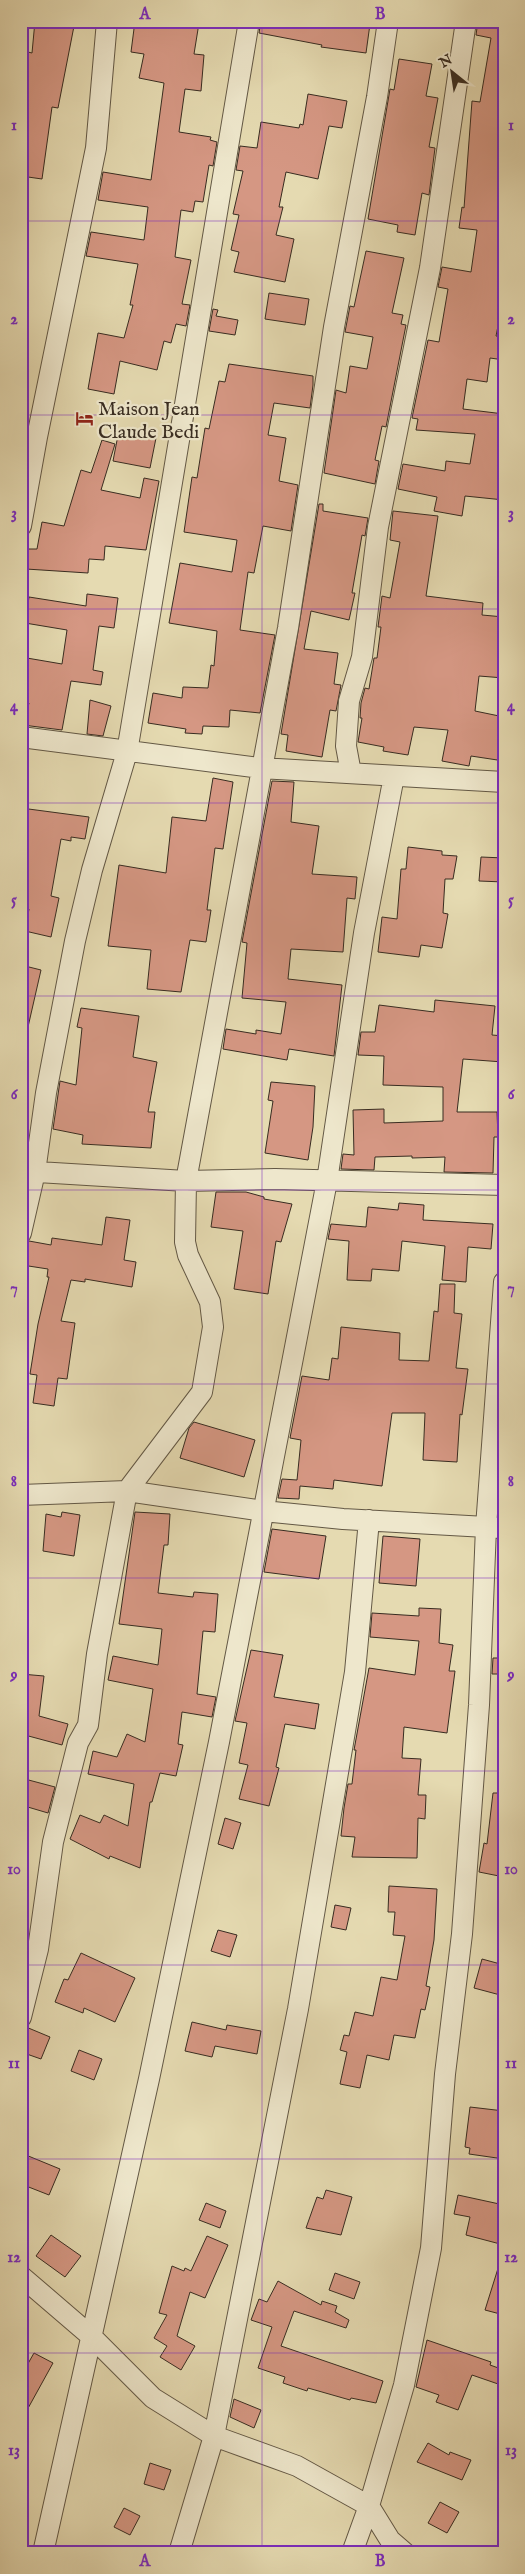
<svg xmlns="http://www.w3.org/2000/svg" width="525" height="2574" font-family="'IM FELL English',serif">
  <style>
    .building { fill: #d59783; stroke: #382c21 }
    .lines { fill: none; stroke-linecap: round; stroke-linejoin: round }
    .minor-casing { stroke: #635845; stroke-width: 22 }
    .minor { stroke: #eee7cc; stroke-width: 20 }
    .grid { fill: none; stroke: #7b2cbf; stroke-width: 1; stroke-opacity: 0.55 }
    .labels { text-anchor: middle; stroke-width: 4.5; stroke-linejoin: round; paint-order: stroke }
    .poi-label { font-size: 20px; fill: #382c21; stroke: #eee7cc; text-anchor: start }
    .neatline { fill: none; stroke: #7b2cbf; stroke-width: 2 }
    .grid-label { font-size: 16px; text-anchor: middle; font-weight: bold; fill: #7b2cbf }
  </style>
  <rect width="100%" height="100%" fill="#e5dab1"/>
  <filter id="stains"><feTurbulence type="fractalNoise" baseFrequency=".004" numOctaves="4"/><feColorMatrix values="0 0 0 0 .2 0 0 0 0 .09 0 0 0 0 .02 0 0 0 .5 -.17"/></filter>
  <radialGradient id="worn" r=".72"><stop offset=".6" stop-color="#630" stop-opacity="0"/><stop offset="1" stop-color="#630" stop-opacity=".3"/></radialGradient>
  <path class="building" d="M 35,21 L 75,21 L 58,108 L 52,107 L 42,179 L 21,176 L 21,154 L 28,102 L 21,101 L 21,78 L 28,52 L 32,53 Z
    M 135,21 L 199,23 L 194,54 L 204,55 L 201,91 L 185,89 L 179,132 L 211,137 L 210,140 L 217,142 L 213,166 L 209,165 L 203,202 L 195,201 L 193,212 L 181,210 L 175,257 L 191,260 L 182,304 L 190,305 L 186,326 L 176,324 L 171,343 L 164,341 L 157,370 L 120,361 L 114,394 L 88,389 L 98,333 L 124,338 L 133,305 L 130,305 L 138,264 L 86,256 L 91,232 L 144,240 L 148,207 L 98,200 L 103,172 L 151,180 L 164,83 L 139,78 L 144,54 L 131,52 Z
    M 261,21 L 349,21 L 370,24 L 366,53 L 321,47 L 322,45 L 259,33 Z
    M 478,21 L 504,21 L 504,265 L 501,265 L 498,300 L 503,301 L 496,336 L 504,337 L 504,360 L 490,358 L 487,382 L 467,379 L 463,409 L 504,414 L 504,500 L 465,496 L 462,516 L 434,511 L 437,497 L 398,489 L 403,464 L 445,471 L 446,461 L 470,464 L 475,434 L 416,430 L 418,419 L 412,418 L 428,340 L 439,342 L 448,289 L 438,287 L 442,267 L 471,272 L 477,230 L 459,228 L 462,207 L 464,208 L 472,101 L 480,102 L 491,38 L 476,35 Z
    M 399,59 L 432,64 L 426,96 L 438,98 L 429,147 L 435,148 L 429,195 L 422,193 L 415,235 L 397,232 L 398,225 L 368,219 L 390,89 L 394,90 Z
    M 308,94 L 347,101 L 342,128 L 329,126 L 318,179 L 286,172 L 279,207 L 283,207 L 276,235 L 294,239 L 285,282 L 234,272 L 239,252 L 231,250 L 239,215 L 233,214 L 243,171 L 236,170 L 240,146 L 257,148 L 261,122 L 299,128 L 300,124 L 303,125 Z
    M 366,251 L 404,258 L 392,313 L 403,315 L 401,324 L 406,325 L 386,427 L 382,426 L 375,460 L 379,461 L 375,484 L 324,473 L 336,390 L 346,393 L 350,366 L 367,369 L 373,337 L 345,332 L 350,306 L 354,307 Z
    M 269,293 L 309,299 L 305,325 L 265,319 Z
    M 213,309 L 218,310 L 216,316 L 238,320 L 235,335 L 209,331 Z
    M 229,364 L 313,376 L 313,385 L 310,408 L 274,403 L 268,435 L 286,438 L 279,481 L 298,485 L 291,531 L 263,526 L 254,573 L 248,572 L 240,630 L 275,635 L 260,713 L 230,710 L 229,727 L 203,726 L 202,734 L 185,733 L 186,729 L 148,723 L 153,693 L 182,698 L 183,687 L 208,688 L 211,665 L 214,666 L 217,631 L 169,623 L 180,563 L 232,572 L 237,540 L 184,532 L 192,477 L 197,478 L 205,428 L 209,429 L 219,381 L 225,382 Z
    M 119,430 L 156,438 L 150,468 L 113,461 Z
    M 102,440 L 115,444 L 101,490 L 140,498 L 144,478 L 159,481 L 146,550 L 105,546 L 104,560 L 89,559 L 88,573 L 26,569 L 28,549 L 37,549 L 42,522 L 64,526 L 81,470 L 91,473 Z
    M 319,504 L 323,504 L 323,511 L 368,518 L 365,536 L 362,535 L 352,593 L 355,593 L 349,620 L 311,611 L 304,649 L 338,653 L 334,684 L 341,685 L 336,711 L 330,710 L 322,757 L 286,751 L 288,735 L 281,734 Z
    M 393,511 L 438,516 L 426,596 L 483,603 L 482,615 L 504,617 L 504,678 L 479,676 L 475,711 L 504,717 L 504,761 L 471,756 L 469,766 L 442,761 L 448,730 L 414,727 L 408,755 L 383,751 L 384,747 L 358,742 L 362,718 L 360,718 L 361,703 L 365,688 L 369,689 L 374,658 L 377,658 L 381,627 L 378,627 L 382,596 L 390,598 L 400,542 L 390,540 Z
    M 87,594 L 118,598 L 114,628 L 99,626 L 93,670 L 103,672 L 101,685 L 71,681 L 62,730 L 23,725 L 29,703 L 21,702 L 21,657 L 62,664 L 67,630 L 25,623 L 29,597 L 86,606 Z
    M 90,700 L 111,706 L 103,736 L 87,734 Z
    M 213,778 L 233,782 L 223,849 L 215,848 L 207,910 L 211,910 L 206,942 L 190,940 L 181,992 L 147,989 L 151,950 L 108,946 L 119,865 L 166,873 L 172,817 L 206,821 Z
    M 272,781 L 294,782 L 291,822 L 319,826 L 312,874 L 357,877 L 355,899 L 347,898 L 343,952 L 291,949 L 288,979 L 342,985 L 334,1056 L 289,1049 L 287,1060 L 223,1049 L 226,1029 L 256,1034 L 256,1030 L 281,1034 L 286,1002 L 242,998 L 247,943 L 242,942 Z
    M 21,808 L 89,817 L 85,839 L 71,837 L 71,841 L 61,839 L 51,896 L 59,898 L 51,937 L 25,931 L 29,909 L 21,908 Z
    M 408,847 L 442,851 L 442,855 L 457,856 L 453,879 L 445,879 L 443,913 L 448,914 L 442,948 L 421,945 L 419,957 L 378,952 L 382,917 L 397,919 L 401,869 L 406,869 Z
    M 481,857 L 504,858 L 504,882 L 479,881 Z
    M 21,965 L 41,970 L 28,1027 L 21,1026 Z
    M 435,1000 L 495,1006 L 492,1035 L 504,1036 L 503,1062 L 463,1059 L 457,1112 L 497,1112 L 498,1137 L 494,1137 L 493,1173 L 444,1172 L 445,1157 L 412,1158 L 412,1156 L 375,1157 L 374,1170 L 341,1169 L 343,1154 L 354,1155 L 353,1110 L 384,1109 L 384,1123 L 443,1121 L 443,1087 L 383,1085 L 384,1056 L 358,1055 L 361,1032 L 375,1032 L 379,1005 L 434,1012 Z
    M 81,1008 L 139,1016 L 133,1057 L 157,1062 L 148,1112 L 155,1112 L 151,1148 L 82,1144 L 83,1135 L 53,1129 L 60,1081 L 76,1085 L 82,1028 L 77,1027 Z
    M 271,1082 L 315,1086 L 313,1127 L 308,1160 L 265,1153 L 273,1101 L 268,1100 Z
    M 216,1192 L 246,1192 L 264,1197 L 264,1199 L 292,1204 L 281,1242 L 276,1241 L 268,1294 L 234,1289 L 243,1231 L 211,1227 Z
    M 399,1203 L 424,1205 L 423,1220 L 493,1224 L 491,1249 L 468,1247 L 466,1282 L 442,1280 L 445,1246 L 402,1241 L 399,1271 L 372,1269 L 371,1281 L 347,1280 L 349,1241 L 328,1239 L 331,1224 L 366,1227 L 368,1207 L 398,1210 Z
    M 106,1217 L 130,1220 L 124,1260 L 136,1262 L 132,1287 L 85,1279 L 85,1282 L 71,1280 L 61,1321 L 75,1323 L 67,1379 L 58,1378 L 54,1406 L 33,1403 L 37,1375 L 30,1374 L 38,1324 L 49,1277 L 47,1277 L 48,1269 L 22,1265 L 26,1243 L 29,1241 L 51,1245 L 52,1238 L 102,1245 Z
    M 440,1284 L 455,1284 L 454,1313 L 462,1314 L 456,1368 L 468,1369 L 462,1415 L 460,1414 L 457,1462 L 423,1460 L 425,1413 L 392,1413 L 382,1486 L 334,1480 L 333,1489 L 300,1486 L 299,1499 L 278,1498 L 282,1479 L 297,1480 L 301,1440 L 290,1438 L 302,1376 L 329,1380 L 332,1358 L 338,1359 L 341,1327 L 400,1333 L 399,1360 L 429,1361 L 434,1311 L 438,1312 Z
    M 194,1422 L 255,1440 L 244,1477 L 180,1458 L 189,1428 Z
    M 62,1512 L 80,1515 L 74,1556 L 43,1551 L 46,1514 L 61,1517 Z
    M 135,1512 L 170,1514 L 168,1545 L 164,1545 L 158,1593 L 193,1597 L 194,1592 L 218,1594 L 215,1632 L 203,1631 L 197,1694 L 216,1697 L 212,1717 L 182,1712 L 178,1744 L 183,1745 L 176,1776 L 160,1773 L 152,1802 L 150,1802 L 140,1868 L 110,1856 L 109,1859 L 70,1839 L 80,1815 L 100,1823 L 104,1815 L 128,1826 L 134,1784 L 88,1774 L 93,1751 L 117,1757 L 127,1734 L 145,1742 L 153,1689 L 108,1680 L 113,1656 L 158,1665 L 162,1629 L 119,1624 Z
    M 272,1529 L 326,1536 L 319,1579 L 264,1572 Z
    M 383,1536 L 420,1539 L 416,1586 L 379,1583 Z
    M 419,1608 L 441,1609 L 439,1643 L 453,1645 L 449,1671 L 455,1671 L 447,1733 L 404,1727 L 402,1758 L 421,1759 L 418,1795 L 426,1795 L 425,1819 L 418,1818 L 417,1858 L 352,1857 L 355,1837 L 341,1836 L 344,1808 L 348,1784 L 352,1784 L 356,1750 L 354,1750 L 369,1668 L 415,1675 L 419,1641 L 370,1637 L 372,1613 L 419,1616 Z
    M 251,1650 L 283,1655 L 274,1697 L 319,1704 L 315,1729 L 285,1724 L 276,1767 L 279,1768 L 269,1806 L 239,1799 L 248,1765 L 239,1763 L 247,1723 L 235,1721 Z
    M 493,1658 L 504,1658 L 504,1674 L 492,1674 Z
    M 21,1674 L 44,1676 L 39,1716 L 68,1724 L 62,1745 L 21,1734 Z
    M 21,1778 L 55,1787 L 48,1813 L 21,1805 Z
    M 493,1793 L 504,1793 L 504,1877 L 479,1872 L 484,1843 L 487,1844 Z
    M 225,1818 L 241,1823 L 233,1849 L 218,1844 Z
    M 389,1886 L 437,1889 L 434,1940 L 426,1986 L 430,1987 L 425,2010 L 421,2009 L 415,2038 L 394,2035 L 389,2060 L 367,2055 L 360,2088 L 340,2084 L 347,2052 L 340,2050 L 344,2035 L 349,2036 L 355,2012 L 373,2016 L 381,1977 L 397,1980 L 405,1936 L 393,1935 L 395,1912 L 388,1912 Z
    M 335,1905 L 351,1908 L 346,1930 L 331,1927 Z
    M 218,1930 L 237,1935 L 230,1957 L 211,1951 Z
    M 81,1953 L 135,1978 L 115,2022 L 84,2008 L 83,2013 L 55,2002 L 64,1979 L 68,1980 Z
    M 482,1959 L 504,1965 L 504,1996 L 474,1988 Z
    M 192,2022 L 226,2030 L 227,2025 L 261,2031 L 257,2054 L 215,2046 L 212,2057 L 185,2051 Z
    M 26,2027 L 50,2037 L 41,2059 L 21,2052 L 21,2038 Z
    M 79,2050 L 102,2059 L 94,2080 L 71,2071 Z
    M 470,2107 L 504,2111 L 504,2159 L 469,2154 L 470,2148 L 465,2147 Z
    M 21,2153 L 60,2169 L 49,2195 L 21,2184 Z
    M 326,2190 L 352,2197 L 341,2235 L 306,2228 L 317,2197 L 323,2199 Z
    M 458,2195 L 504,2205 L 504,2245 L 466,2235 L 470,2217 L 454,2214 Z
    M 206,2203 L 226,2211 L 220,2228 L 199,2220 Z
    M 51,2235 L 81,2256 L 65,2277 L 36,2256 Z
    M 207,2236 L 228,2245 L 205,2298 L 190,2292 L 177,2336 L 195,2346 L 181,2370 L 160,2357 L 167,2346 L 154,2338 L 167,2315 L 159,2313 L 172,2266 L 184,2271 L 185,2268 L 191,2271 Z
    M 500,2262 L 504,2263 L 504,2315 L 485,2310 Z
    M 335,2273 L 360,2282 L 354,2299 L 329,2290 Z
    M 278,2281 L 321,2305 L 322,2301 L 337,2306 L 335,2312 L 349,2320 L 346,2328 L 294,2311 L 281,2346 L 383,2381 L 376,2403 L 351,2398 L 350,2400 L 308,2388 L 307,2391 L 283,2383 L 285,2377 L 258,2368 L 272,2327 L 251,2320 L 259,2299 L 267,2302 Z
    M 427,2340 L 491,2362 L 490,2365 L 504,2370 L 504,2386 L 472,2375 L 458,2410 L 436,2402 L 439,2395 L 416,2387 Z
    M 34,2353 L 53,2363 L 21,2421 L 21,2376 Z
    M 234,2399 L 261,2410 L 254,2428 L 230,2417 Z
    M 428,2443 L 449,2455 L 450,2452 L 471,2460 L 462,2480 L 417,2462 Z
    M 150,2463 L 171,2470 L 164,2490 L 144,2484 Z
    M 440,2502 L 459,2512 L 447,2533 L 428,2523 Z
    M 124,2508 L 140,2516 L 130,2535 L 114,2527 Z"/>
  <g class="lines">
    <defs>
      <path id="minor" d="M 21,526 L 37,437 L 96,148 L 107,21
        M 21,737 L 260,768 L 504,782
        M 351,773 L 346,746 L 349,701 L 362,657 L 378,527 L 430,268 L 466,21
        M 21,1171 L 186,1181 L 275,1179 L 504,1185
        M 21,1233 L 35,1172 L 46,1093 L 75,941 L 92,870 L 127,752 L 249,21
        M 21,1495 L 127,1491 L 263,1511 L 343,1519 L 504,1528
        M 21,2017 L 38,1949 L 53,1842 L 78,1743 L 88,1725 L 97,1654 L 127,1491 L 202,1392 L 213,1327 L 210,1302 L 188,1255 L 185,1242 L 186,1181 L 288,628 L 334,327 L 377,97 L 388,21
        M 21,2276 L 92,2337 L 153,2398 L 214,2436 L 297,2466 L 369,2506 L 390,2540 L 405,2553
        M 43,2553 L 149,2079 L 219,1742 L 327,1181 L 364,933 L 394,776
        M 179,2553 L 214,2436 L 298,2009 L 355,1672 L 369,1520
        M 352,2553 L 369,2506 L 404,2385 L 431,2248 L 445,2074 L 462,1934 L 479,1705 L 486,1527 L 504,1282"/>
    </defs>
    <use href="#minor" class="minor-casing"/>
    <use href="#minor" class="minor"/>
  </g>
  <path class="grid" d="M 262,21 L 262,2553M 21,221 L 504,221M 21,415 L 504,415M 21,609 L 504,609M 21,803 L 504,803M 21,996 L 504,996M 21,1190 L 504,1190M 21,1384 L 504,1384M 21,1578 L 504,1578M 21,1771 L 504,1771M 21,1965 L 504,1965M 21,2159 L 504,2159M 21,2353 L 504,2353"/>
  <defs>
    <symbol id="hotel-bare" viewBox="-9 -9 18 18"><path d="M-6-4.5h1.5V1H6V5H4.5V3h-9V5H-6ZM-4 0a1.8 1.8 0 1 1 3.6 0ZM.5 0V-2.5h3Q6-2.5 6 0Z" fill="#8f2418" stroke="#eee7cc" stroke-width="2.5" paint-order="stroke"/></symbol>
  </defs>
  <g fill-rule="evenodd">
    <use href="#hotel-bare" x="72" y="406" width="25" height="25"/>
  </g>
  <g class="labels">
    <g class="poi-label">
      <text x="98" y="415">Maison Jean<tspan x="98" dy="23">Claude Bedi</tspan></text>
    </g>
  </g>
  <rect width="525" height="2574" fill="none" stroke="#e5dab1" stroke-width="55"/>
  <g transform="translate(452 72) rotate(330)" stroke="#eee7cc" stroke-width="4" paint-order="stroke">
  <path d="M0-4L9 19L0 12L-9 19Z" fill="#382c21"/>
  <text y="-8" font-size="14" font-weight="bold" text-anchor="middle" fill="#382c21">N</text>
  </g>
  <rect x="28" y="28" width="470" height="2518" class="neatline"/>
  <g class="grid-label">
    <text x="145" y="19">A</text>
    <text x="380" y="19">B</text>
    <text x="14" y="130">1</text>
    <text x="511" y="130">1</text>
    <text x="14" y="324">2</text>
    <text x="511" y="324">2</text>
    <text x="14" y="518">3</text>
    <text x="511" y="518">3</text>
    <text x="14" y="711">4</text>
    <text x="511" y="711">4</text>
    <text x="14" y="905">5</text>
    <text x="511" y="905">5</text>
    <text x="14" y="1099">6</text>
    <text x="511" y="1099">6</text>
    <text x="14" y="1293">7</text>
    <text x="511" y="1293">7</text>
    <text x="14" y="1486">8</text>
    <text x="511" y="1486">8</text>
    <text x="14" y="1680">9</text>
    <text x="511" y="1680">9</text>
    <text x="14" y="1874">10</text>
    <text x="511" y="1874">10</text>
    <text x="14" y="2068">11</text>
    <text x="511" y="2068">11</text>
    <text x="14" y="2262">12</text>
    <text x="511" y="2262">12</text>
    <text x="14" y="2455">13</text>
    <text x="511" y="2455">13</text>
    <text x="145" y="2566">A</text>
    <text x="380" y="2566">B</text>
  </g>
  <rect width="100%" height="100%" filter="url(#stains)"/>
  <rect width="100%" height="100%" fill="url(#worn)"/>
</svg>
